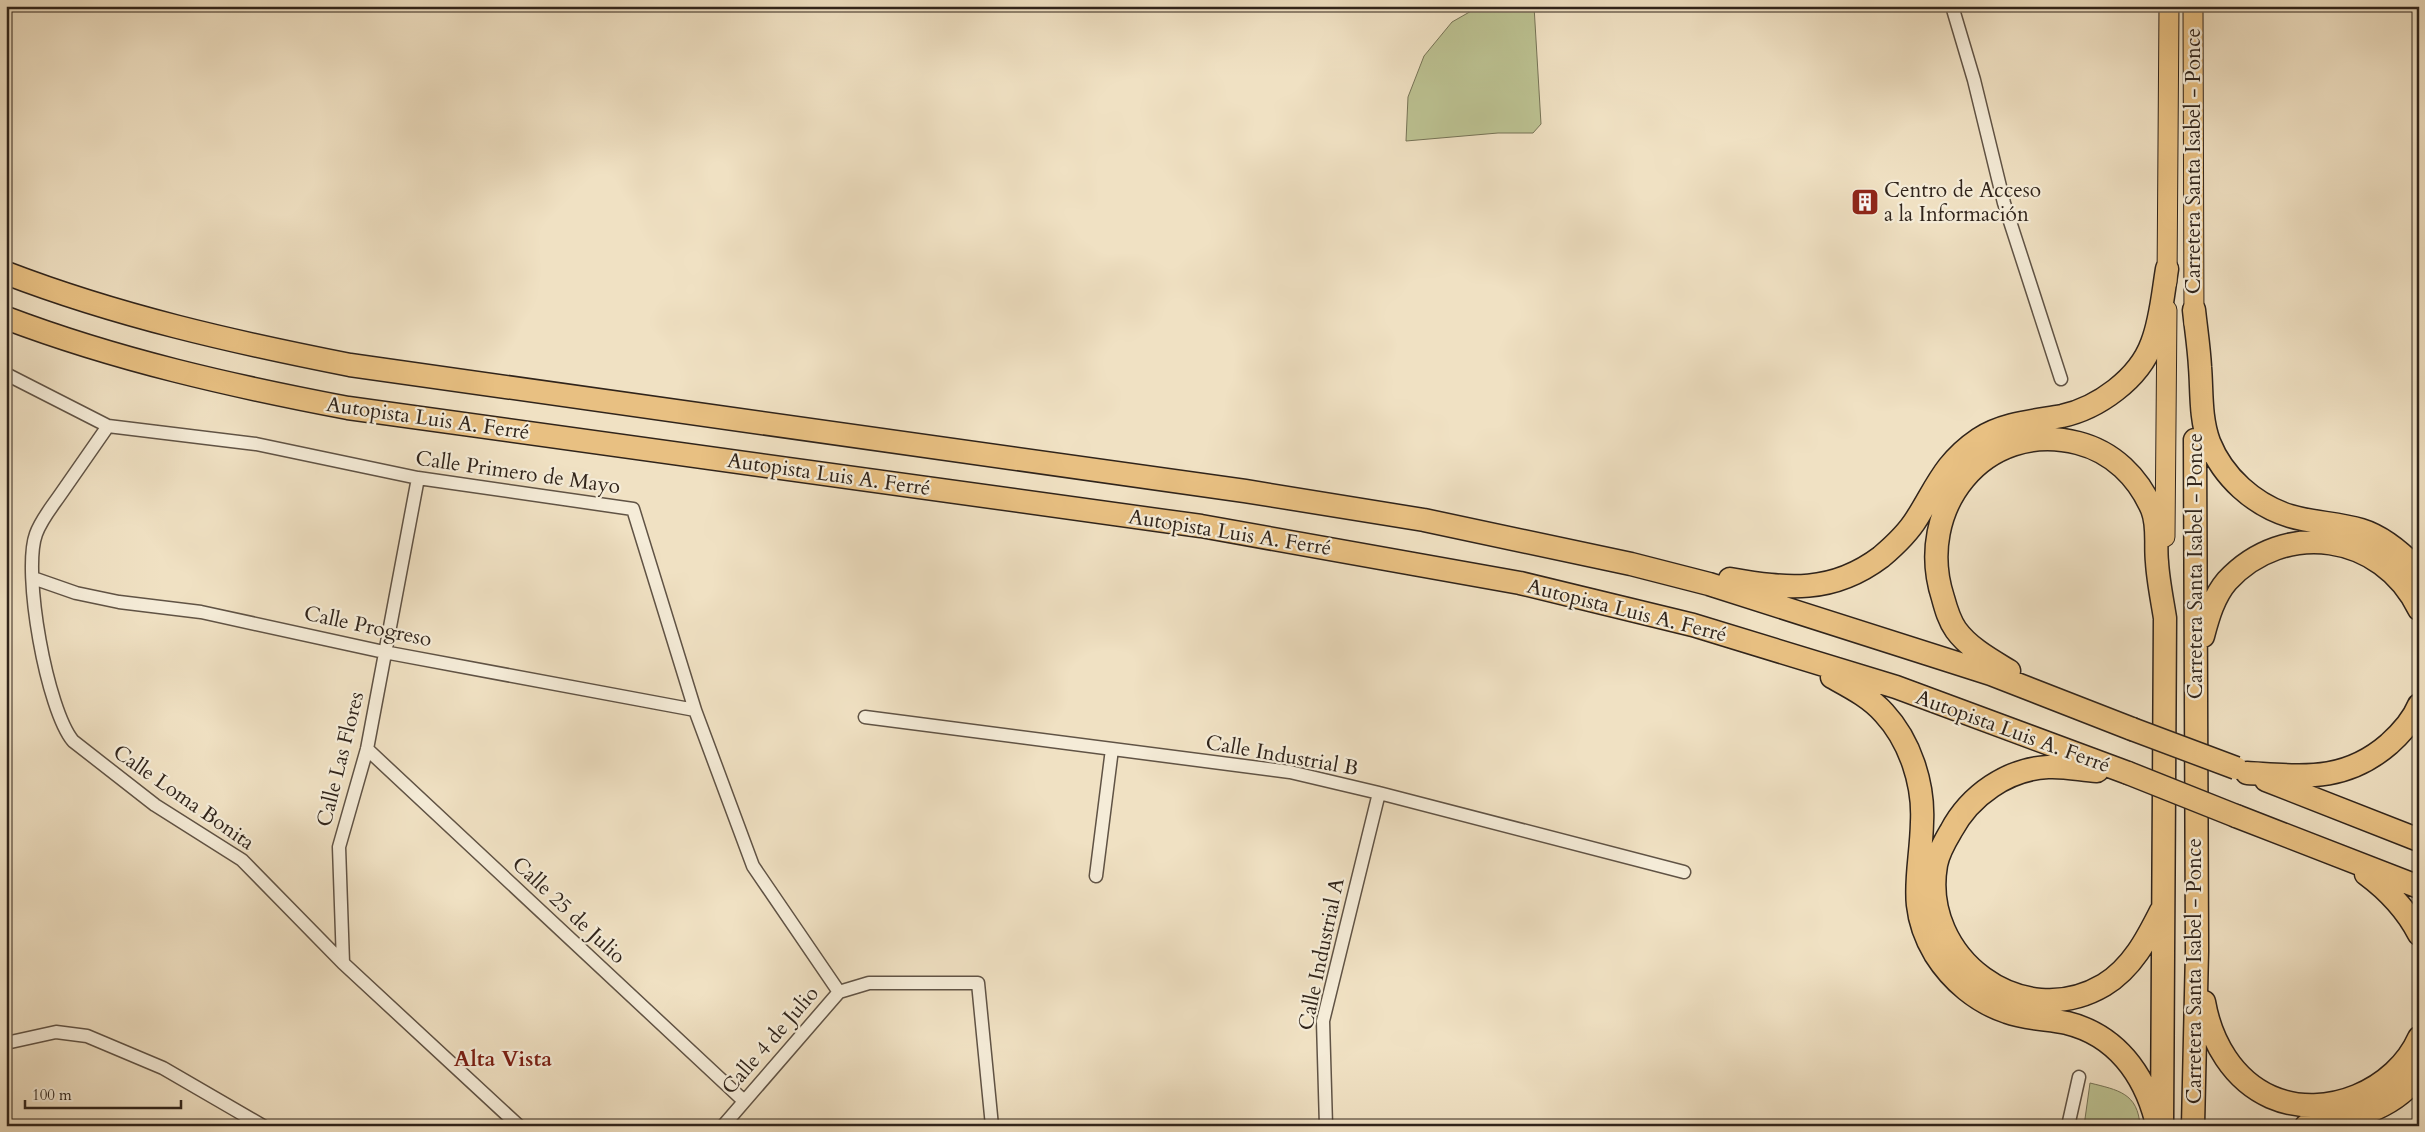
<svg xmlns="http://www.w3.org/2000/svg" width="2425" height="1132" font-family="Cardo,serif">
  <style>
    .green { fill: #bcc292; stroke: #767356 }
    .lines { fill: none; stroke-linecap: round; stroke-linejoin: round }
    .street-casing { stroke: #605345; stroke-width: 15 }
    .primary-casing { stroke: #30241b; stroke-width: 21 }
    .highway-casing { stroke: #30241b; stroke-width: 25 }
    .street { stroke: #f5ecd8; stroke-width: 12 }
    .primary { stroke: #e8c082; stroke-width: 19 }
    .highway { stroke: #e8c082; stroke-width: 22 }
    .highway-bridge-casing { stroke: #30241b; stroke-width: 25; stroke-linecap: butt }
    .highway-bridge { stroke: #e8c082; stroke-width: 22 }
    .labels { text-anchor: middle; stroke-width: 4.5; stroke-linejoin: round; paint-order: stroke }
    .street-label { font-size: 21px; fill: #30241b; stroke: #f5ecd8 }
    .poi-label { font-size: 21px; fill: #30241b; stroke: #f5ecd8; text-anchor: start }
    .neighbourhood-label { font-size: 22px; font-weight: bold; fill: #7a1f14; stroke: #f5ecd8 }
  </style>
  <rect width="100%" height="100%" fill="#f0e1c3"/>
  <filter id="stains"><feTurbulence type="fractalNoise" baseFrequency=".004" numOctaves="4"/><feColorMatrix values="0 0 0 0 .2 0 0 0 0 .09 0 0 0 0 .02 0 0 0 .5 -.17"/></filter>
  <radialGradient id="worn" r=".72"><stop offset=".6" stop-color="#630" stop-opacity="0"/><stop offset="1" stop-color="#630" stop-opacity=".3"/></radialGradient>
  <path class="green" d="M 1480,6 L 1534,6 L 1541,124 L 1533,133 L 1498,133 L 1406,141 L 1408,97 L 1424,56 L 1452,22 Z
    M 2090,1083 C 2118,1090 2138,1093 2140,1126 L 2084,1126 Z"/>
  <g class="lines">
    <defs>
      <path id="street" d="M 1952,6 L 1974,80 L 2004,203 L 2061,379
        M 6,374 L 108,426 L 256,444 L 418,478 L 633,509 L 695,710 L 753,866 L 839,992
        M 108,426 C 92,449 76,472 60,495 C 51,508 41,520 36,534 C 22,572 47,710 73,741 L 155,805 L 242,860 L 343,963 L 519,1126
        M 33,578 L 76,593 L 119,602 L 201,612 L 384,652 L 695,710
        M 865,717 L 1290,772 L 1379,793 L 1684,872
        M 367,749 L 744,1101
        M 1096,876 L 1112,749
        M 343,963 L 339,847 L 367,749 L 418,478
        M 6,1043 L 56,1032 L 87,1036 L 163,1068 L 263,1126
        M 723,1126 L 839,992 L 869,983 L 978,983 L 992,1126
        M 1326,1126 L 1323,1021 L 1379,793
        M 2068,1126 L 2079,1077"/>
      <path id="primary" d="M 2193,6 L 2194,324
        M 2167,282 L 2169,6
        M 2165,537 L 2167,310"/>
      <path id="highway" d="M 6,273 C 118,316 233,342 350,365 L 1245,491 L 1424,520 L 1631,564 L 1709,584 L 1991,674 L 2132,729
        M 2194,310 C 2196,329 2199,348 2200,367 C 2202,391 2200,418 2209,442 C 2223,477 2254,505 2290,516 C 2313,523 2338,523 2361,530 C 2384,537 2403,554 2419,571
        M 6,318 C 117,360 232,386 348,408 L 1201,526 L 1520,583 L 1693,625 L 1896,687 L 2128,773
        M 1730,579 C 1787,589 1832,594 1881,557 C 1894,546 1908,533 1917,518 C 1937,486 1945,462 1979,439 C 2003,423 2034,421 2062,416 C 2098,408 2139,379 2152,343 C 2161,320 2163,293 2167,269
        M 2203,636 C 2208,617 2214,596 2227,581 C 2284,519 2382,533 2419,609
        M 2009,671 C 1991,660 1969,648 1956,630 C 1949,620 1946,609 1943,598 C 1914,509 1984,419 2078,443 C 2113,452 2138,477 2152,509 C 2159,526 2155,544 2157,562 C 2158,580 2162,599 2165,618 L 2162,1126
        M 1832,677 C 1850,687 1870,697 1884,713 C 1910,741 1924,784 1922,822 C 1921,873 1906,905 1935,954 C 1952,981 1977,1002 2007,1012 C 2026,1019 2047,1019 2067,1023 C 2116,1035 2144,1074 2156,1120
        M 2097,771 C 2081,770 2065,766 2048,767 C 2008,769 1970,795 1951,831 C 1945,841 1938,853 1936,865 C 1920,957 2021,1034 2104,985 C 2132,968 2147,939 2161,911
        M 2247,773 C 2302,776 2344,783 2389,744 C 2400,734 2413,720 2419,705
        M 2266,780 L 2419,840
        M 2236,816 L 2419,887
        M 2366,874 C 2389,891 2406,909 2419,934
        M 2204,1002 C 2211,1042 2233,1080 2271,1097 C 2326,1121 2396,1090 2419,1038
        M 2193,1126 L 2197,951 L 2195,440
        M 2306,1126 C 2347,1120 2393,1111 2419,1074"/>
    </defs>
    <use href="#street" class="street-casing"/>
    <use href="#primary" class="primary-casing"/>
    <use href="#highway" class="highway-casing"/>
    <use href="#street" class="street"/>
    <use href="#primary" class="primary"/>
    <use href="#highway" class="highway"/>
    <defs>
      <path id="highway-bridge" d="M 2132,729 L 2236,768
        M 2128,773 L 2236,816"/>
    </defs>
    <use href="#highway-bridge" class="highway-bridge-casing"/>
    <use href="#highway-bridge" class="highway-bridge"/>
  </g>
  <defs>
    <symbol id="building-square" viewBox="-11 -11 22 22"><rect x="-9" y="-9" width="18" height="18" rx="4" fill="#8f2418" stroke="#f5ecd8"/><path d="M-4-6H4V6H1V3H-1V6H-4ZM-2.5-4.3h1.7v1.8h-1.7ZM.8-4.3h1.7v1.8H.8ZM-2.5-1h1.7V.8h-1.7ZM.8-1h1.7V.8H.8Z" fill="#fff"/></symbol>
  </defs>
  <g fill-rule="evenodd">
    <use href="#building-square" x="1849" y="186" width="32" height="32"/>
  </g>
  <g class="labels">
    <g class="street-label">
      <text transform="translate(2193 161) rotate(-90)" y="7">Carretera Santa Isabel - Ponce</text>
      <text transform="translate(428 418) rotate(8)" y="7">Autopista Luis A. Ferré</text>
      <text transform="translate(518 472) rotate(8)" y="7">Calle Primero de Mayo</text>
      <text transform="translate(829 474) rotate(8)" y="7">Autopista Luis A. Ferré</text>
      <text transform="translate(1230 532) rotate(9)" y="7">Autopista Luis A. Ferré</text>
      <text transform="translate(2195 566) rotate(-90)" y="7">Carretera Santa Isabel - Ponce</text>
      <text transform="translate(1627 610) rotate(14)" y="7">Autopista Luis A. Ferré</text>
      <text transform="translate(368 626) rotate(12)" y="7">Calle Progreso</text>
      <text transform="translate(2013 731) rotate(20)" y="7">Autopista Luis A. Ferré</text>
      <text transform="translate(1282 755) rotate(10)" y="7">Calle Industrial B</text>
      <text transform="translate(340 759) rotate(-76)" y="7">Calle Las Flores</text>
      <text transform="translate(184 797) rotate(35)" y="7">Calle Loma Bonita</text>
      <text transform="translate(569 910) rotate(43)" y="7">Calle 25 de Julio</text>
      <text transform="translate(1321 954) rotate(-78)" y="7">Calle Industrial A</text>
      <text transform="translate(2194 971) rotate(-90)" y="7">Carretera Santa Isabel - Ponce</text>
      <text transform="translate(770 1040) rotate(-49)" y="7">Calle 4 de Julio</text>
    </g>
    <g class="poi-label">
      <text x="1884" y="197">Centro de Acceso<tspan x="1884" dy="24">a la Información</tspan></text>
    </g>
    <g class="neighbourhood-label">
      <text x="503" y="1066">Alta Vista</text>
    </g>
  </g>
  <rect width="2425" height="1132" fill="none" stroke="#f0e1c3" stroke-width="25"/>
  <rect x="8" y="8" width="2410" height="1117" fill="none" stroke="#30241b" stroke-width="2.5"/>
  <rect x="12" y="12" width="2400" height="1107" fill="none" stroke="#30241b"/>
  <path d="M25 1100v8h156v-8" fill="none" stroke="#30241b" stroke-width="2.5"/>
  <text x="32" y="1100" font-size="15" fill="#30241b" stroke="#f5ecd8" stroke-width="4" paint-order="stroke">100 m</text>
  <rect width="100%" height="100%" filter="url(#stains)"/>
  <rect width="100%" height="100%" fill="url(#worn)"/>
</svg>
